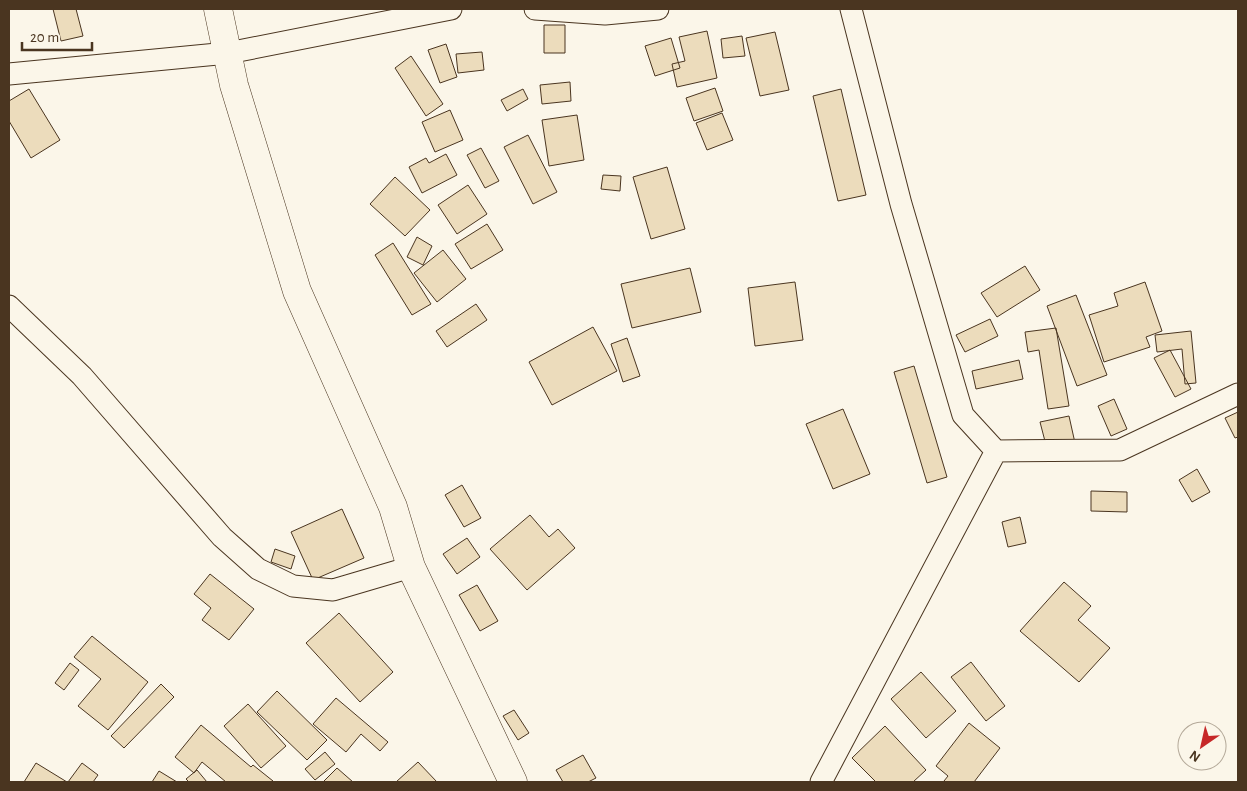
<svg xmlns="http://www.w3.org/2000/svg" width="1247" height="791" font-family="'Alegreya Sans',sans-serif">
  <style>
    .building { fill: #ecdcbc; stroke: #4a3520 }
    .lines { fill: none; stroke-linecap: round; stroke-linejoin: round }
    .street-casing { stroke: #4a3520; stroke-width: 23 }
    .secondary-casing { stroke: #4a3520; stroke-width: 29 }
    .street { stroke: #fbf6e9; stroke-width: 21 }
    .secondary { stroke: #fbf6e9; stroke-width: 28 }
  </style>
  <rect width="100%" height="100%" fill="#fbf6e9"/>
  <path class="building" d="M 53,9 L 76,9 L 83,36 L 61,41 Z
    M 544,25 L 565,25 L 565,53 L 544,53 Z
    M 707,31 L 717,78 L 677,87 L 672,64 L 685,61 L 679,37 Z
    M 775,32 L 789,90 L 760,96 L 746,38 Z
    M 742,36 L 745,56 L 723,58 L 721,39 Z
    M 671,38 L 680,68 L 655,76 L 645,46 Z
    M 446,44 L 457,77 L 440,83 L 428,50 Z
    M 482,52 L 484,70 L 458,73 L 456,54 Z
    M 411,56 L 443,104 L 426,116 L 395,68 Z
    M 570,82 L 571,101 L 542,104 L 540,85 Z
    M 715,88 L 723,111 L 694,121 L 686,98 Z
    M 29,89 L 60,140 L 31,158 L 9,121 L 9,101 Z
    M 523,89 L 528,99 L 507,111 L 501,100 Z
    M 841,89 L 866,195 L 838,201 L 813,96 Z
    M 450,110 L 463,140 L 435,152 L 422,122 Z
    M 722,113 L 733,140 L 707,150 L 696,123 Z
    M 577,115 L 584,160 L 549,166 L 542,120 Z
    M 528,135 L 557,192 L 533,204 L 504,147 Z
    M 481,148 L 499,181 L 485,188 L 467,155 Z
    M 446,154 L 457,175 L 422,193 L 409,167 L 426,158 L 429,163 Z
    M 667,167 L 685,229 L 651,239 L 633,177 Z
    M 603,175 L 621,176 L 620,191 L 601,189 Z
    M 395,177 L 430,210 L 405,236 L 370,204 Z
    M 468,185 L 487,214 L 457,234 L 438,205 Z
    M 487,224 L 503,250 L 471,269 L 455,244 Z
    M 417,237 L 432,246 L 423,265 L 407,257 Z
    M 393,243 L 431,304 L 412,315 L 375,255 Z
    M 443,250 L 466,279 L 437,302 L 414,273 Z
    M 1025,266 L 1040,290 L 997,317 L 981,293 Z
    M 690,268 L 701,312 L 632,328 L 621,284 Z
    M 795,282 L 803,340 L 755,346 L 748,288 Z
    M 1145,282 L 1162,331 L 1146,337 L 1150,347 L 1104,362 L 1089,315 L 1118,306 L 1114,293 Z
    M 1076,295 L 1107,375 L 1077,386 L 1047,306 Z
    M 476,304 L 487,320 L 447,347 L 436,331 Z
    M 990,319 L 998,336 L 965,352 L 956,335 Z
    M 593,327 L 617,371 L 552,405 L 529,362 Z
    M 1056,328 L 1069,406 L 1048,409 L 1039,350 L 1028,352 L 1025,332 Z
    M 1191,331 L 1196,383 L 1185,384 L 1182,349 L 1157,352 L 1155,335 Z
    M 627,338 L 640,376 L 623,382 L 611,344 Z
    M 1170,350 L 1191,389 L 1175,397 L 1154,358 Z
    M 1019,360 L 1023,379 L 976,389 L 972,371 Z
    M 914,366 L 947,477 L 927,483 L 894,372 Z
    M 1114,399 L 1127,429 L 1111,436 L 1098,406 Z
    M 843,409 L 870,474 L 833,489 L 806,424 Z
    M 1238,412 L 1238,437 L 1235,438 L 1225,418 Z
    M 1069,416 L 1075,443 L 1047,449 L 1040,422 Z
    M 1197,469 L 1210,492 L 1192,502 L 1179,480 Z
    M 462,485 L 481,518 L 464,527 L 445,495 Z
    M 1091,491 L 1127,492 L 1127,512 L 1091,511 Z
    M 342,509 L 364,558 L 313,580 L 291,532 Z
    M 530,515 L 549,537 L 558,529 L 575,548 L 527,590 L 490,549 Z
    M 1020,517 L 1026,543 L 1008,547 L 1002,522 Z
    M 467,538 L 480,557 L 457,574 L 443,554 Z
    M 275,549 L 295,556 L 291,569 L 271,562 Z
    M 210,574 L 254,609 L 229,640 L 202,620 L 211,608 L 194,594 Z
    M 1064,582 L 1091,606 L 1078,620 L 1110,648 L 1079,682 L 1020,631 Z
    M 477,585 L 498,621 L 480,631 L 459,595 Z
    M 339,613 L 393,672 L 360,702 L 306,643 Z
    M 92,636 L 148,682 L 108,730 L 78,706 L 101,679 L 74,657 Z
    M 971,662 L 1005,706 L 986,721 L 951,677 Z
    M 70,663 L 79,670 L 64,690 L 55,683 Z
    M 921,672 L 956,711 L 926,738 L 891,699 Z
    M 161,684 L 174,697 L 124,748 L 111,736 Z
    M 277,691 L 327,740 L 307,760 L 257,712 Z
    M 336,698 L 388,742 L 380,751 L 361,734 L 346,752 L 313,724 Z
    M 248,704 L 286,746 L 261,768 L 224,726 Z
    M 514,710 L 529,733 L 518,740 L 503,716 Z
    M 969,723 L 1000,748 L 974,782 L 946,782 L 944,781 L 948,776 L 936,766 Z
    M 201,725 L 251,767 L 253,765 L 273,781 L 271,782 L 226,782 L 202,762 L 194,773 L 175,757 Z
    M 885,726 L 926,770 L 913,782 L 876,782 L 852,758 Z
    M 325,752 L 335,764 L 315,780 L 305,769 Z
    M 583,755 L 596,778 L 588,782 L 563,782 L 556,770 Z
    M 418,762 L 437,782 L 396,782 Z
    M 36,763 L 67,782 L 24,782 Z
    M 82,763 L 98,775 L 93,782 L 68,782 Z
    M 337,768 L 353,782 L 323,782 Z
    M 197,770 L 207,782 L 189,782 L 186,779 Z
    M 159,771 L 177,782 L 152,782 Z"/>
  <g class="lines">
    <defs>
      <path id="street" d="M 535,9 L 605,14 L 658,9
        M 851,9 L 901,204 L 963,415 L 996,451
        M 9,74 L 228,53 L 451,9
        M 9,306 L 82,376 L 222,537 L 258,569 L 293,586 L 333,590 L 411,567
        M 821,782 L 996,451 L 1120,450 L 1238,394"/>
      <path id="secondary" d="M 218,9 L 234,85 L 297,291 L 393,507 L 411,567 L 513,782"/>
    </defs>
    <use href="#street" class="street-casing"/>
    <use href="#secondary" class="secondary-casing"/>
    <use href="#street" class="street"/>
    <use href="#secondary" class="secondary"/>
  </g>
  <rect width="1247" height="791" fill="none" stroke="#4a3520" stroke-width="20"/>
  <g transform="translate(1202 746) rotate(214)"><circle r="24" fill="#fbf6e9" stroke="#b4a999"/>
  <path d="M0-4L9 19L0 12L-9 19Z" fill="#c62828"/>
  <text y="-8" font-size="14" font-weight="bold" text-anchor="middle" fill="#4a3520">N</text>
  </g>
  <path d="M22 42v8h70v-8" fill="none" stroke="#4a3520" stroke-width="2.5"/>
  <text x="30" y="42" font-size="15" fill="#4a3520" stroke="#fbf6e9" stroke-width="4" paint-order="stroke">20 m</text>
</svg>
